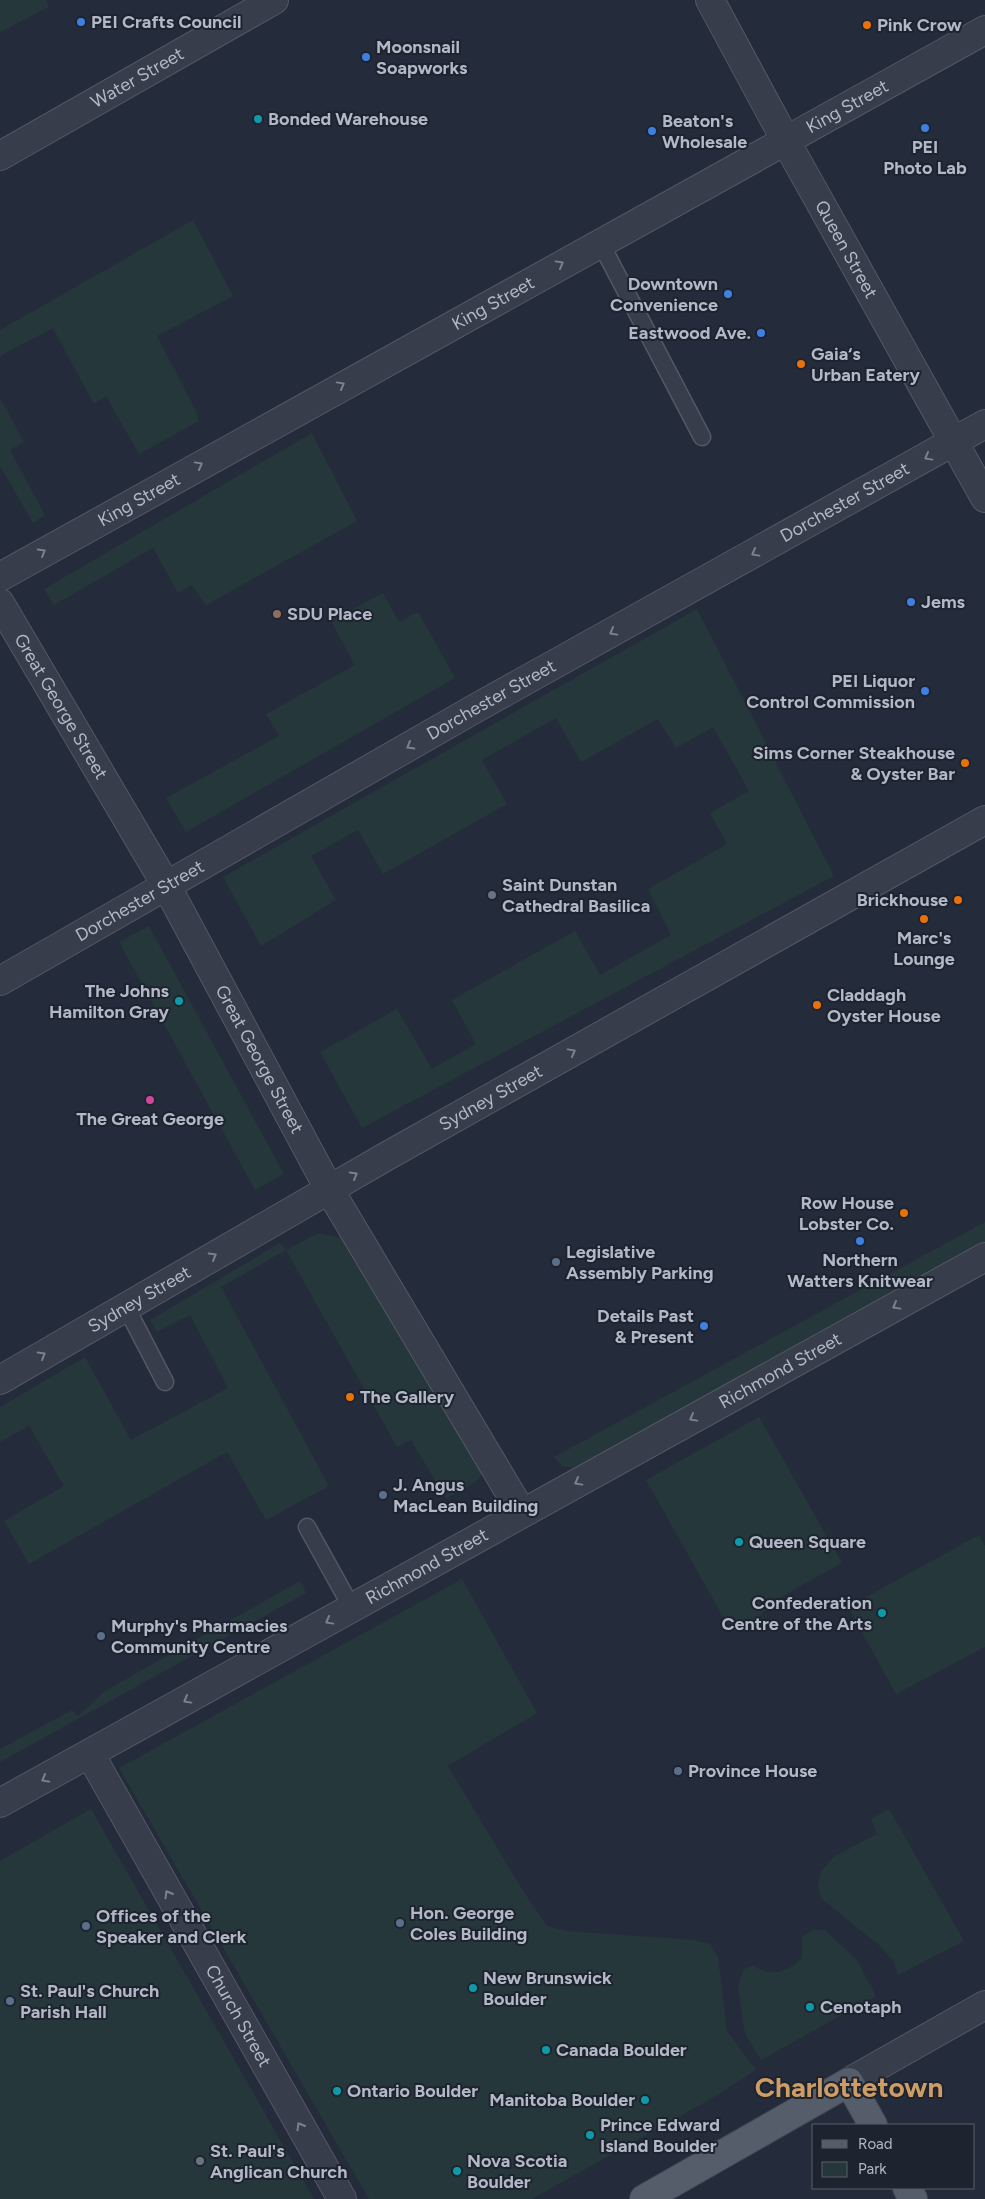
<svg xmlns="http://www.w3.org/2000/svg" width="985" height="2199" font-family="Figtree,sans-serif">
  <style>
    .green { fill: #26373b }
    .lines { fill: none; stroke-linecap: round; stroke-linejoin: round }
    .service-casing { stroke: #535865; stroke-width: 19 }
    .minor-casing { stroke: #535865; stroke-width: 30 }
    .tertiary-casing { stroke: #535865; stroke-width: 30 }
    .primary-casing { stroke: #414753; stroke-width: 30 }
    .service { stroke: #373d4a; stroke-width: 16 }
    .minor { stroke: #373d4a; stroke-width: 28 }
    .tertiary { stroke: #373d4a; stroke-width: 28 }
    .primary { stroke: #555c6a; stroke-width: 28 }
    .oneway { stroke: #7b818e }
    .shop-dot { fill: #3f7fe0; stroke: #1d232f; stroke-width: 2 }
    .food-dot { fill: #e8710a; stroke: #1d232f; stroke-width: 2 }
    .culture-dot { fill: #0f9aa8; stroke: #1d232f; stroke-width: 2 }
    .education-dot { fill: #8d6e63; stroke: #1d232f; stroke-width: 2 }
    .worship-dot { fill: #6b7280; stroke: #1d232f; stroke-width: 2 }
    .hotel-dot { fill: #d1479c; stroke: #1d232f; stroke-width: 2 }
    .service-dot { fill: #5c6f8a; stroke: #1d232f; stroke-width: 2 }
    .labels { text-anchor: middle; stroke-width: 4; stroke-linejoin: round; paint-order: stroke }
    .poi-label { font-size: 18px; font-weight: bold; fill: #b3b8c6; stroke: #1d232f; text-anchor: start }
    .street-label { font-size: 18px; fill: #b3b8c6; stroke: #1d232f }
    .town-label { font-size: 28px; font-weight: bold; fill: #ce9d66; stroke: #1d232f }
  </style>
  <rect width="100%" height="100%" fill="#242b3a"/>
  <path class="green" d="M 0,0 L 46,0 L 49,7 L 0,32 Z
    M 193,220 L 233,296 L 157,336 L 197,413 L 199,421 L 139,454 L 106,396 L 94,404 L 53,328 L 0,356 L 0,330 Z
    M 0,398 L 24,442 L 10,450 L 45,515 L 33,523 L 0,466 Z
    M 312,433 L 357,521 L 206,605 L 192,585 L 178,593 L 153,548 L 54,605 L 44,589 Z
    M 383,593 L 399,622 L 418,612 L 455,678 L 186,832 L 166,798 L 279,736 L 266,714 L 355,665 L 331,621 Z
    M 697,609 L 834,876 L 362,1128 L 320,1052 L 397,1009 L 432,1069 L 476,1044 L 452,1000 L 575,931 L 600,975 L 671,935 L 648,889 L 727,844 L 710,813 L 749,791 L 713,727 L 676,748 L 658,719 L 581,762 L 556,718 L 482,760 L 507,804 L 383,874 L 358,830 L 311,856 L 336,900 L 261,946 L 223,877 Z
    M 149,926 L 284,1174 L 255,1190 L 119,942 Z
    M 985,1222 L 985,1242 L 573,1468 L 562,1466 L 554,1457 Z
    M 318,1233 L 345,1239 L 484,1471 L 478,1480 L 446,1499 L 411,1440 L 397,1447 L 286,1250 L 221,1287 L 329,1486 L 266,1520 L 227,1452 L 29,1564 L 4,1521 L 64,1486 L 29,1426 L 0,1442 L 0,1407 L 85,1357 L 131,1440 L 228,1388 L 190,1315 L 157,1332 L 150,1320 L 280,1243 L 286,1250 Z
    M 759,1417 L 842,1563 L 772,1602 L 753,1625 L 737,1629 L 726,1622 L 646,1480 Z
    M 979,1535 L 985,1546 L 985,1647 L 896,1694 L 848,1607 Z
    M 462,1579 L 537,1713 L 448,1766 L 520,1886 L 547,1926 L 567,1931 L 693,1940 L 710,1944 L 718,1957 L 727,2031 L 756,2070 L 716,2096 L 532,2199 L 369,2199 L 119,1768 Z
    M 300,1581 L 306,1593 L 0,1762 L 0,1749 L 72,1710 L 78,1716 L 105,1691 Z
    M 91,1809 L 302,2178 L 314,2199 L 0,2199 L 0,1861 Z
    M 889,1809 L 964,1941 L 898,1975 L 894,1962 L 880,1946 L 822,1899 L 818,1887 L 821,1871 L 835,1856 L 877,1834 L 871,1819 Z
    M 813,1930 L 825,1930 L 857,1960 L 876,1996 L 761,2060 L 745,2034 L 738,1987 L 743,1970 L 753,1965 C 769,1978 789,1972 802,1958 L 802,1937 Z"/>
  <g class="lines">
    <defs>
      <path id="service" d="M 600,242 L 702,437
        M 126,1307 L 165,1382
        M 307,1527 L 352,1608"/>
      <g id="minor">
        <path id="s1" d="M 0,577 L 985,30"/>
        <path id="s2" d="M 0,603 L 166,885 L 329,1189 L 522,1513"/>
        <path id="s3" d="M 0,981 L 476,708 L 985,424"/>
        <path id="s4" d="M 0,1380 L 387,1156 L 985,820"/>
        <path id="s5" d="M 90,1754 L 342,2199"/>
        <path id="s6" d="M 0,1803 L 985,1257"/>
      </g>
      <g id="tertiary">
        <path id="s7" d="M 710,0 L 793,154 L 985,498"/>
        <path id="s8" d="M 0,156 L 274,0"/>
        <path d="M 849,2082 L 985,2005"/>
      </g>
      <path id="primary" d="M 907,2188 L 913,2199
        M 644,2199 L 849,2082 L 873,2125"/>
    </defs>
    <use href="#service" class="service-casing"/>
    <use href="#minor" class="minor-casing"/>
    <use href="#tertiary" class="tertiary-casing"/>
    <use href="#primary" class="primary-casing"/>
    <use href="#service" class="service"/>
    <use href="#minor" class="minor"/>
    <use href="#tertiary" class="tertiary"/>
    <use href="#primary" class="primary"/>
  </g>
  <defs><path id="oneway-chevron" d="M-2-3.5L2.5 0L-2 3.5" fill="none" stroke-width="1.6" stroke-linecap="round" stroke-linejoin="round" transform="scale(1.25)"/></defs>
  <g class="oneway">
    <use href="#oneway-chevron" transform="translate(560 264) rotate(-29)"/>
    <use href="#oneway-chevron" transform="translate(341 385) rotate(-29)"/>
    <use href="#oneway-chevron" transform="translate(928 457) rotate(151)"/>
    <use href="#oneway-chevron" transform="translate(199 465) rotate(-29)"/>
    <use href="#oneway-chevron" transform="translate(42 552) rotate(-30)"/>
    <use href="#oneway-chevron" transform="translate(755 553) rotate(151)"/>
    <use href="#oneway-chevron" transform="translate(613 632) rotate(151)"/>
    <use href="#oneway-chevron" transform="translate(410 746) rotate(150)"/>
    <use href="#oneway-chevron" transform="translate(572 1052) rotate(-29)"/>
    <use href="#oneway-chevron" transform="translate(354 1175) rotate(-30)"/>
    <use href="#oneway-chevron" transform="translate(213 1256) rotate(-30)"/>
    <use href="#oneway-chevron" transform="translate(896 1306) rotate(151)"/>
    <use href="#oneway-chevron" transform="translate(42 1355) rotate(-30)"/>
    <use href="#oneway-chevron" transform="translate(693 1418) rotate(151)"/>
    <use href="#oneway-chevron" transform="translate(578 1482) rotate(151)"/>
    <use href="#oneway-chevron" transform="translate(329 1621) rotate(151)"/>
    <use href="#oneway-chevron" transform="translate(187 1700) rotate(151)"/>
    <use href="#oneway-chevron" transform="translate(45 1779) rotate(151)"/>
    <use href="#oneway-chevron" transform="translate(168 1894) rotate(-120)"/>
    <use href="#oneway-chevron" transform="translate(300 2126) rotate(-120)"/>
  </g>
  <g class="shop-dot">
    <circle cx="81" cy="22" r="5"/>
    <circle cx="366" cy="57" r="5"/>
    <circle cx="925" cy="128" r="5"/>
    <circle cx="652" cy="131" r="5"/>
    <circle cx="728" cy="294" r="5"/>
    <circle cx="761" cy="333" r="5"/>
    <circle cx="911" cy="602" r="5"/>
    <circle cx="925" cy="691" r="5"/>
    <circle cx="860" cy="1241" r="5"/>
    <circle cx="704" cy="1326" r="5"/>
  </g>
  <g class="food-dot">
    <circle cx="867" cy="25" r="5"/>
    <circle cx="801" cy="364" r="5"/>
    <circle cx="965" cy="763" r="5"/>
    <circle cx="958" cy="900" r="5"/>
    <circle cx="924" cy="919" r="5"/>
    <circle cx="817" cy="1005" r="5"/>
    <circle cx="904" cy="1213" r="5"/>
    <circle cx="350" cy="1397" r="5"/>
  </g>
  <g class="culture-dot">
    <circle cx="258" cy="119" r="5"/>
    <circle cx="179" cy="1001" r="5"/>
    <circle cx="739" cy="1542" r="5"/>
    <circle cx="882" cy="1613" r="5"/>
    <circle cx="473" cy="1988" r="5"/>
    <circle cx="810" cy="2007" r="5"/>
    <circle cx="546" cy="2050" r="5"/>
    <circle cx="337" cy="2091" r="5"/>
    <circle cx="645" cy="2100" r="5"/>
    <circle cx="590" cy="2135" r="5"/>
    <circle cx="457" cy="2171" r="5"/>
  </g>
  <circle class="education-dot" cx="277" cy="614" r="5"/>
  <g class="worship-dot">
    <circle cx="492" cy="895" r="5"/>
    <circle cx="200" cy="2161" r="5"/>
  </g>
  <circle class="hotel-dot" cx="150" cy="1100" r="5"/>
  <g class="service-dot">
    <circle cx="556" cy="1262" r="5"/>
    <circle cx="383" cy="1495" r="5"/>
    <circle cx="101" cy="1636" r="5"/>
    <circle cx="678" cy="1771" r="5"/>
    <circle cx="400" cy="1923" r="5"/>
    <circle cx="86" cy="1926" r="5"/>
    <circle cx="10" cy="2001" r="5"/>
  </g>
  <g class="labels">
    <g class="poi-label">
      <text x="91" y="28">PEI Crafts Council</text>
      <text x="877" y="31">Pink Crow</text>
      <text x="376" y="53">Moonsnail<tspan x="376" dy="21">Soapworks</tspan></text>
      <text x="268" y="125">Bonded Warehouse</text>
      <text x="662" y="127">Beaton's<tspan x="662" dy="21">Wholesale</tspan></text>
      <text x="925" y="153" text-anchor="middle">PEI<tspan x="925" dy="21">Photo Lab</tspan></text>
      <text x="718" y="290" text-anchor="end">Downtown<tspan x="718" dy="21">Convenience</tspan></text>
      <text x="751" y="339" text-anchor="end">Eastwood Ave.</text>
      <text x="811" y="360">Gaia‘s<tspan x="811" dy="21">Urban Eatery</tspan></text>
      <text x="921" y="608">Jems</text>
      <text x="287" y="620">SDU Place</text>
      <text x="915" y="687" text-anchor="end">PEI Liquor<tspan x="915" dy="21">Control Commission</tspan></text>
      <text x="955" y="759" text-anchor="end">Sims Corner Steakhouse<tspan x="955" dy="21">&amp; Oyster Bar</tspan></text>
      <text x="502" y="891">Saint Dunstan<tspan x="502" dy="21">Cathedral Basilica</tspan></text>
      <text x="948" y="906" text-anchor="end">Brickhouse</text>
      <text x="924" y="944" text-anchor="middle">Marc's<tspan x="924" dy="21">Lounge</tspan></text>
      <text x="169" y="997" text-anchor="end">The Johns<tspan x="169" dy="21">Hamilton Gray</tspan></text>
      <text x="827" y="1001">Claddagh<tspan x="827" dy="21">Oyster House</tspan></text>
      <text x="150" y="1125" text-anchor="middle">The Great George</text>
      <text x="894" y="1209" text-anchor="end">Row House<tspan x="894" dy="21">Lobster Co.</tspan></text>
      <text x="566" y="1258">Legislative<tspan x="566" dy="21">Assembly Parking</tspan></text>
      <text x="860" y="1266" text-anchor="middle">Northern<tspan x="860" dy="21">Watters Knitwear</tspan></text>
      <text x="694" y="1322" text-anchor="end">Details Past<tspan x="694" dy="21">&amp; Present</tspan></text>
      <text x="360" y="1403">The Gallery</text>
      <text x="393" y="1491">J. Angus<tspan x="393" dy="21">MacLean Building</tspan></text>
      <text x="749" y="1548">Queen Square</text>
      <text x="872" y="1609" text-anchor="end">Confederation<tspan x="872" dy="21">Centre of the Arts</tspan></text>
      <text x="111" y="1632">Murphy's Pharmacies<tspan x="111" dy="21">Community Centre</tspan></text>
      <text x="688" y="1777">Province House</text>
      <text x="410" y="1919">Hon. George<tspan x="410" dy="21">Coles Building</tspan></text>
      <text x="96" y="1922">Offices of the<tspan x="96" dy="21">Speaker and Clerk</tspan></text>
      <text x="483" y="1984">New Brunswick<tspan x="483" dy="21">Boulder</tspan></text>
      <text x="20" y="1997">St. Paul's Church<tspan x="20" dy="21">Parish Hall</tspan></text>
      <text x="820" y="2013">Cenotaph</text>
      <text x="556" y="2056">Canada Boulder</text>
      <text x="347" y="2097">Ontario Boulder</text>
      <text x="635" y="2106" text-anchor="end">Manitoba Boulder</text>
      <text x="600" y="2131">Prince Edward<tspan x="600" dy="21">Island Boulder</tspan></text>
      <text x="210" y="2157">St. Paul's<tspan x="210" dy="21">Anglican Church</tspan></text>
      <text x="467" y="2167">Nova Scotia<tspan x="467" dy="21">Boulder</tspan></text>
    </g>
    <g class="street-label">
      <text dy="6" stroke="none"><textPath href="#s8" startOffset="158">Water Street</textPath></text>
      <text dy="6" stroke="none"><textPath href="#s1" startOffset="969">King Street</textPath></text>
      <text dy="6" stroke="none"><textPath href="#s7" startOffset="284">Queen Street</textPath></text>
      <text dy="6" stroke="none"><textPath href="#s1" startOffset="564">King Street</textPath></text>
      <text dy="6" stroke="none"><textPath href="#s1" startOffset="159">King Street</textPath></text>
      <text dy="6" stroke="none"><textPath href="#s3" startOffset="971">Dorchester Street</textPath></text>
      <text dy="6" stroke="none"><textPath href="#s3" startOffset="566">Dorchester Street</textPath></text>
      <text dy="6" stroke="none"><textPath href="#s2" startOffset="120">Great George Street</textPath></text>
      <text dy="6" stroke="none"><textPath href="#s3" startOffset="161">Dorchester Street</textPath></text>
      <text dy="6" stroke="none"><textPath href="#s2" startOffset="525">Great George Street</textPath></text>
      <text dy="6" stroke="none"><textPath href="#s4" startOffset="566">Sydney Street</textPath></text>
      <text dy="6" stroke="none"><textPath href="#s4" startOffset="161">Sydney Street</textPath></text>
      <text dy="6" stroke="none"><textPath href="#s6" startOffset="892">Richmond Street</textPath></text>
      <text dy="6" stroke="none"><textPath href="#s6" startOffset="488">Richmond Street</textPath></text>
      <text dy="6" stroke="none"><textPath href="#s5" startOffset="301">Church Street</textPath></text>
    </g>
    <g class="town-label">
      <text x="849" y="2097">Charlottetown</text>
    </g>
  </g>
  <rect x="812" y="2124" width="162" height="65" fill="#1d232f" stroke="#595f6b"/>
  <rect x="822" y="2140" width="25" height="8" fill="#555c6a" stroke="#595f6b"/>
  <text x="858" y="2149" font-size="15" fill="#b3b8c6">Road</text>
  <rect x="822" y="2162" width="25" height="15" fill="#26373b" stroke="#595f6b"/>
  <text x="858" y="2174" font-size="15" fill="#b3b8c6">Park</text>
</svg>
